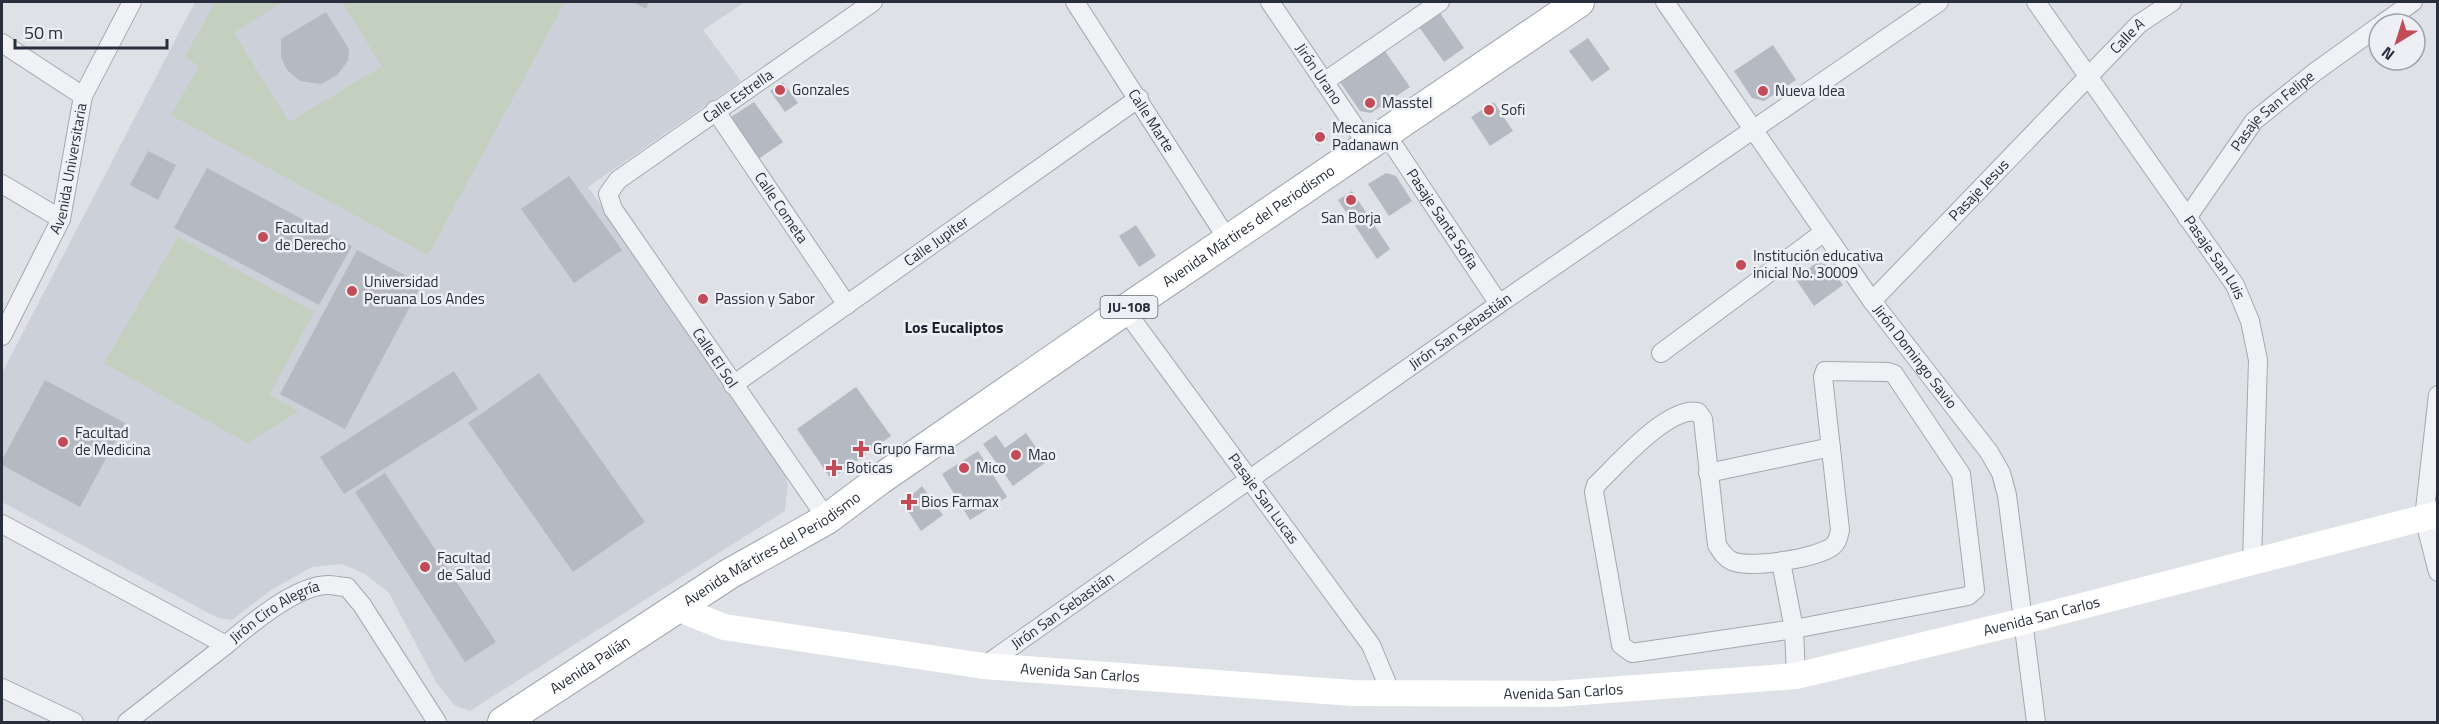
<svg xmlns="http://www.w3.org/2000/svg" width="2439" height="724" font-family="'Titillium Web',sans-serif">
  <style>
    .built { fill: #ccd0d8 }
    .green { fill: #c3cfbf }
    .building { fill: #b5bac2 }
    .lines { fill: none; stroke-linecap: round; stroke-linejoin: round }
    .minor-casing { stroke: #a4a8b0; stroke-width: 20 }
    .primary-casing { stroke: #9ea5b1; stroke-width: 32 }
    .minor { stroke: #f0f1f5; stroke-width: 18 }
    .secondary { stroke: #fff; stroke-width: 26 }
    .primary { stroke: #fff; stroke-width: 30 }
    .poi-dot { fill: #c24b57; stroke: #edeff4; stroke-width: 2 }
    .labels { text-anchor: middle; stroke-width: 5; stroke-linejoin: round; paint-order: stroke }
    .shield { fill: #edeff4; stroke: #636873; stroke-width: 1.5 }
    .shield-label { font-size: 14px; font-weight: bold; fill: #282e3c }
    .street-label { font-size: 15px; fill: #282e3c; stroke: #edeff4 }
    .poi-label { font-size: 15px; fill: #282e3c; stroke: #edeff4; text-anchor: start }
    .neighbourhood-label { font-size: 16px; font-weight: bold; fill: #1b202c; stroke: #edeff4 }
  </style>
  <rect width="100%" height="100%" fill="#dee1e6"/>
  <path class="built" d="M 195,2 L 745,2 L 703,30 L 741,81 L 588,187 L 782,465 L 788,485 L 785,511 L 470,711 L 454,705 L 436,682 L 389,593 L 365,574 L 342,564 L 312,567 L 271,590 L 232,620 L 218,618 L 2,502 L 2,373 Z"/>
  <path class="green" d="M 215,2 L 282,2 L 234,33 L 289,122 L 381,67 L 414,118 L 342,2 L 565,2 L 428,255 L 171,115 L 199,66 L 185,57 Z
    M 178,237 L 314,312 L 269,395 L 299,411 L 247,443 L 104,363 Z"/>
  <path class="building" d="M 633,2 L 649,2 L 646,9 Z
    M 326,12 L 349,49 L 348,61 L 337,75 L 321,84 L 300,81 L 287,70 L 281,57 L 281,39 Z
    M 1440,13 L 1464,48 L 1444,62 L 1419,27 Z
    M 1588,38 L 1610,69 L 1592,82 L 1569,51 Z
    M 1773,45 L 1796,80 L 1764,101 L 1752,98 L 1734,71 Z
    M 1385,51 L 1410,87 L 1371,113 L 1360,111 L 1340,82 Z
    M 783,82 L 798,103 L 785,112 L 770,91 Z
    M 754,102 L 783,142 L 757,160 L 728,119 Z
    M 1494,102 L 1513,131 L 1490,146 L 1471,117 Z
    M 1321,129 L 1328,139 L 1318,145 L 1312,134 Z
    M 148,151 L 176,165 L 158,200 L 130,185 Z
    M 207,168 L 352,246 L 319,305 L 174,228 Z
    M 1386,173 L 1396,176 L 1412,201 L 1389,216 L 1368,184 Z
    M 569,176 L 622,250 L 574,283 L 521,209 Z
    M 1352,191 L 1390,249 L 1377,259 L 1338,200 Z
    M 1136,225 L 1156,256 L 1139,267 L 1119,236 Z
    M 357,250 L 422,284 L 345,429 L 280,394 Z
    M 1818,262 L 1829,266 L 1843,285 L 1814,306 L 1795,278 Z
    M 454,371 L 478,409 L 344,494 L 320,457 Z
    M 539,373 L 645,522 L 573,572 L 468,423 Z
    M 45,380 L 125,423 L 80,507 L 2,465 L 2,460 Z
    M 856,387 L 891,436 L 831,479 L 797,429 Z
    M 1026,433 L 1046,462 L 1013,486 L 983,444 L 996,435 L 1005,448 Z
    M 978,451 L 1007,497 L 970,520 L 942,474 Z
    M 385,473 L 496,642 L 465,662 L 355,492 Z
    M 922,486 L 943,515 L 921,531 L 903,503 Z"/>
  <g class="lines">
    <defs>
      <g id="minor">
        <path id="s1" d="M 1075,2 L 1228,240"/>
        <path id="s2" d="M 1270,2 L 1368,146"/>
        <path id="s3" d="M 1665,2 L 1872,301 L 1989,452 L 2001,473 L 2007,495 L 2036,722"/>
        <path id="s4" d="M 2036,2 L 2235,285 L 2250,321 L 2258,360 L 2252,561"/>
        <path d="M 2382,24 L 2413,2"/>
        <path d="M 2,43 L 83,96"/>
        <path d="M 1324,82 L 1440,2"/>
        <path id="s5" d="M 715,110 L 847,305"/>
        <path id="s6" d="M 1386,134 L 1499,304"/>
        <path d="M 2,184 L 61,219"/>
        <path id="s7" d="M 2187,218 L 2254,121 L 2315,72 L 2379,26"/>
        <path id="s8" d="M 1872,301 L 2139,24 L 2172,2"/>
        <path id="s9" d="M 1125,310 L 1371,645 L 1391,693"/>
        <path id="s10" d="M 2,336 L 61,219 L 83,96 L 132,2"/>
        <path d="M 1661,353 L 1824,232"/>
        <path d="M 1825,371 L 1888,372 L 1894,374 L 1961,474 L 1975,590 L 1968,596 L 1794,629 L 1632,653 L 1621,645 L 1594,492 L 1596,485 C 1618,464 1668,406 1698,412 L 1703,419 L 1717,545 C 1721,551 1725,558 1732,561 C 1750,569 1818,558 1833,546 C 1838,542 1839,535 1840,530 L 1823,377 Z"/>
        <path id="s11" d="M 733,385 L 1139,98"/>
        <path d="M 2438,395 L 2424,518 L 2438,572"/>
        <path d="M 1708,473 L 1831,447"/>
        <path id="s12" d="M 827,519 L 613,209 L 608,194 L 618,180 L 873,2"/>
        <path id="s13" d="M 2,524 L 226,645 C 249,625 296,585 328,585 C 334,585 341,587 347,587 L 362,605 L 437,722"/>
        <path d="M 1781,562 L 1794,629 L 1796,676"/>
        <path id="s14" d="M 984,666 L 1499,304 L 1939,2"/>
        <path d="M 2,688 L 74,722"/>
        <path d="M 127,722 L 226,645"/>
      </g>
      <g id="primary">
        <path id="s16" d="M 503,722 L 729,574 L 827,519 L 879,480 L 1125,310 L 1579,2"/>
      </g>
    </defs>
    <use href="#minor" class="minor-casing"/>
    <use href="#primary" class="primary-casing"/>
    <use href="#minor" class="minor"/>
    <path class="secondary" id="s15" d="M 677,608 L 724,627 L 984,666 L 1353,693 L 1555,694 L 1796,676 L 2024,621 L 2438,514"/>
    <use href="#primary" class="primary"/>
  </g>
  <g class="poi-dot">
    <circle cx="780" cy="90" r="6"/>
    <circle cx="1763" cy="91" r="6"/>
    <circle cx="1370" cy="103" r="6"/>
    <circle cx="1489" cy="110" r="6"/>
    <circle cx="1320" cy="137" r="6"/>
    <circle cx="1351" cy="200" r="6"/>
    <circle cx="263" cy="237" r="6"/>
    <circle cx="1741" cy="265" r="6"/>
    <circle cx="352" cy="291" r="6"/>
    <circle cx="703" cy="299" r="6"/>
    <circle cx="63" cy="442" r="6"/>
    <path d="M858 440h6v6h6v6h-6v6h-6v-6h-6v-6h6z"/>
    <circle cx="1016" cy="455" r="6"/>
    <path d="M831 459h6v6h6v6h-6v6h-6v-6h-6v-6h6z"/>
    <circle cx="964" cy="468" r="6"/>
    <path d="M906 493h6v6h6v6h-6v6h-6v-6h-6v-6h6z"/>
    <circle cx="425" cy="567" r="6"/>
  </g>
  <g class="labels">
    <rect class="shield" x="1100.5" y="296" width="57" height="22" rx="4.5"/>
    <g class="shield-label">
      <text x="1129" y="312">JU-108</text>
    </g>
    <g class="street-label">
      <text dy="5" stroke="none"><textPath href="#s8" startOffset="368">Calle A</textPath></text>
      <text dy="5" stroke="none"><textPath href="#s2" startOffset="87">Jirón Urano</textPath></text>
      <text dy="5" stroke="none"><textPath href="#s12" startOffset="556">Calle Estrella</textPath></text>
      <text dy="5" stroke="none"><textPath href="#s7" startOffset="138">Pasaje San Felipe</textPath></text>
      <text dy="5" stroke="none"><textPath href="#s1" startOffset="141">Calle Marte</textPath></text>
      <text dy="5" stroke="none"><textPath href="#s10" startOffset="182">Avenida Universitaria</textPath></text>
      <text dy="5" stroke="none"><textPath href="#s8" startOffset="154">Pasaje Jesus</textPath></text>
      <text dy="5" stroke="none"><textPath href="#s5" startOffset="118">Calle Cometa</textPath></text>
      <text dy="5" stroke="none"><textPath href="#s6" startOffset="102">Pasaje Santa Sofia</textPath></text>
      <text dy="5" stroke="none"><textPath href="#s16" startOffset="896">Avenida Mártires del Periodismo</textPath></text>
      <text dy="5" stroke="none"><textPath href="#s11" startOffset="249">Calle Jupiter</textPath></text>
      <text dy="5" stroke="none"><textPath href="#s4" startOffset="312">Pasaje San Luis</textPath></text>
      <text dy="5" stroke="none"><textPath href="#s14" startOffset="582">Jirón San Sebastián</textPath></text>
      <text dy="5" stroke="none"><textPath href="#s3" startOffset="434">Jirón Domingo Savio</textPath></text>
      <text transform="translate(715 358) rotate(56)" y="5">Calle El Sol</text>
      <text dy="5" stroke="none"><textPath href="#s9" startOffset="234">Pasaje San Lucas</textPath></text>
      <text dy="5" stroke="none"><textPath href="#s16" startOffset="320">Avenida Mártires del Periodismo</textPath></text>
      <text dy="5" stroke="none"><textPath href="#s14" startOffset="96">Jirón San Sebastián</textPath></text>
      <text dy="5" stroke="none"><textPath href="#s13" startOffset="314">Jirón Ciro Alegría</textPath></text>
      <text dy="5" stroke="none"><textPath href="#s15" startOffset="1380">Avenida San Carlos</textPath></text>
      <text dy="5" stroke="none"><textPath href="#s16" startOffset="104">Avenida Palián</textPath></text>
      <text dy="5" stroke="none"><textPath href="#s15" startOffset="410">Avenida San Carlos</textPath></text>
      <text dy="5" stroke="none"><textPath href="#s15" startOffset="894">Avenida San Carlos</textPath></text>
    </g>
    <g class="poi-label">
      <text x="792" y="95">Gonzales</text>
      <text x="1775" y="96">Nueva Idea</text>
      <text x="1382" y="108">Masstel</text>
      <text x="1501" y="115">Sofi</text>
      <text x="1332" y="133">Mecanica<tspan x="1332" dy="17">Padanawn</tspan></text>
      <text x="1351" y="223" text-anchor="middle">San Borja</text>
      <text x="275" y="233">Facultad<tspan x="275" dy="17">de Derecho</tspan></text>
      <text x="1753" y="261">Institución educativa<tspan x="1753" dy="17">inicial No. 30009</tspan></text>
      <text x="364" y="287">Universidad<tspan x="364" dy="17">Peruana Los Andes</tspan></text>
      <text x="715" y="304">Passion y Sabor</text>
      <text x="75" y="438">Facultad<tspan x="75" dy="17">de Medicina</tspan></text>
      <text x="873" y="454">Grupo Farma</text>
      <text x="1028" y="460">Mao</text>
      <text x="846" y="473">Boticas</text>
      <text x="976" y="473">Mico</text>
      <text x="921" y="507">Bios Farmax</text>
      <text x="437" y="563">Facultad<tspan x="437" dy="17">de Salud</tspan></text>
    </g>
    <g class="neighbourhood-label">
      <text x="954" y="333">Los Eucaliptos</text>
    </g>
  </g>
  <rect width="2439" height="724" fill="none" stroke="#282e3c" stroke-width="6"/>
  <g transform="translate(2397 42) rotate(218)"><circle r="28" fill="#edeff4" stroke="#9ea2aa" stroke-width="1.5"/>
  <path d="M0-4.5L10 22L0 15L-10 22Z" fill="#c24b57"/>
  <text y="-9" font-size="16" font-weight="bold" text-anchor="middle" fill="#282e3c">N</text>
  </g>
  <path d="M15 39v9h152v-9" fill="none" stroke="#282e3c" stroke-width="3"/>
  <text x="24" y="39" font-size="18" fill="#282e3c" stroke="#edeff4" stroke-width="4.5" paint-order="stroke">50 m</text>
</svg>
